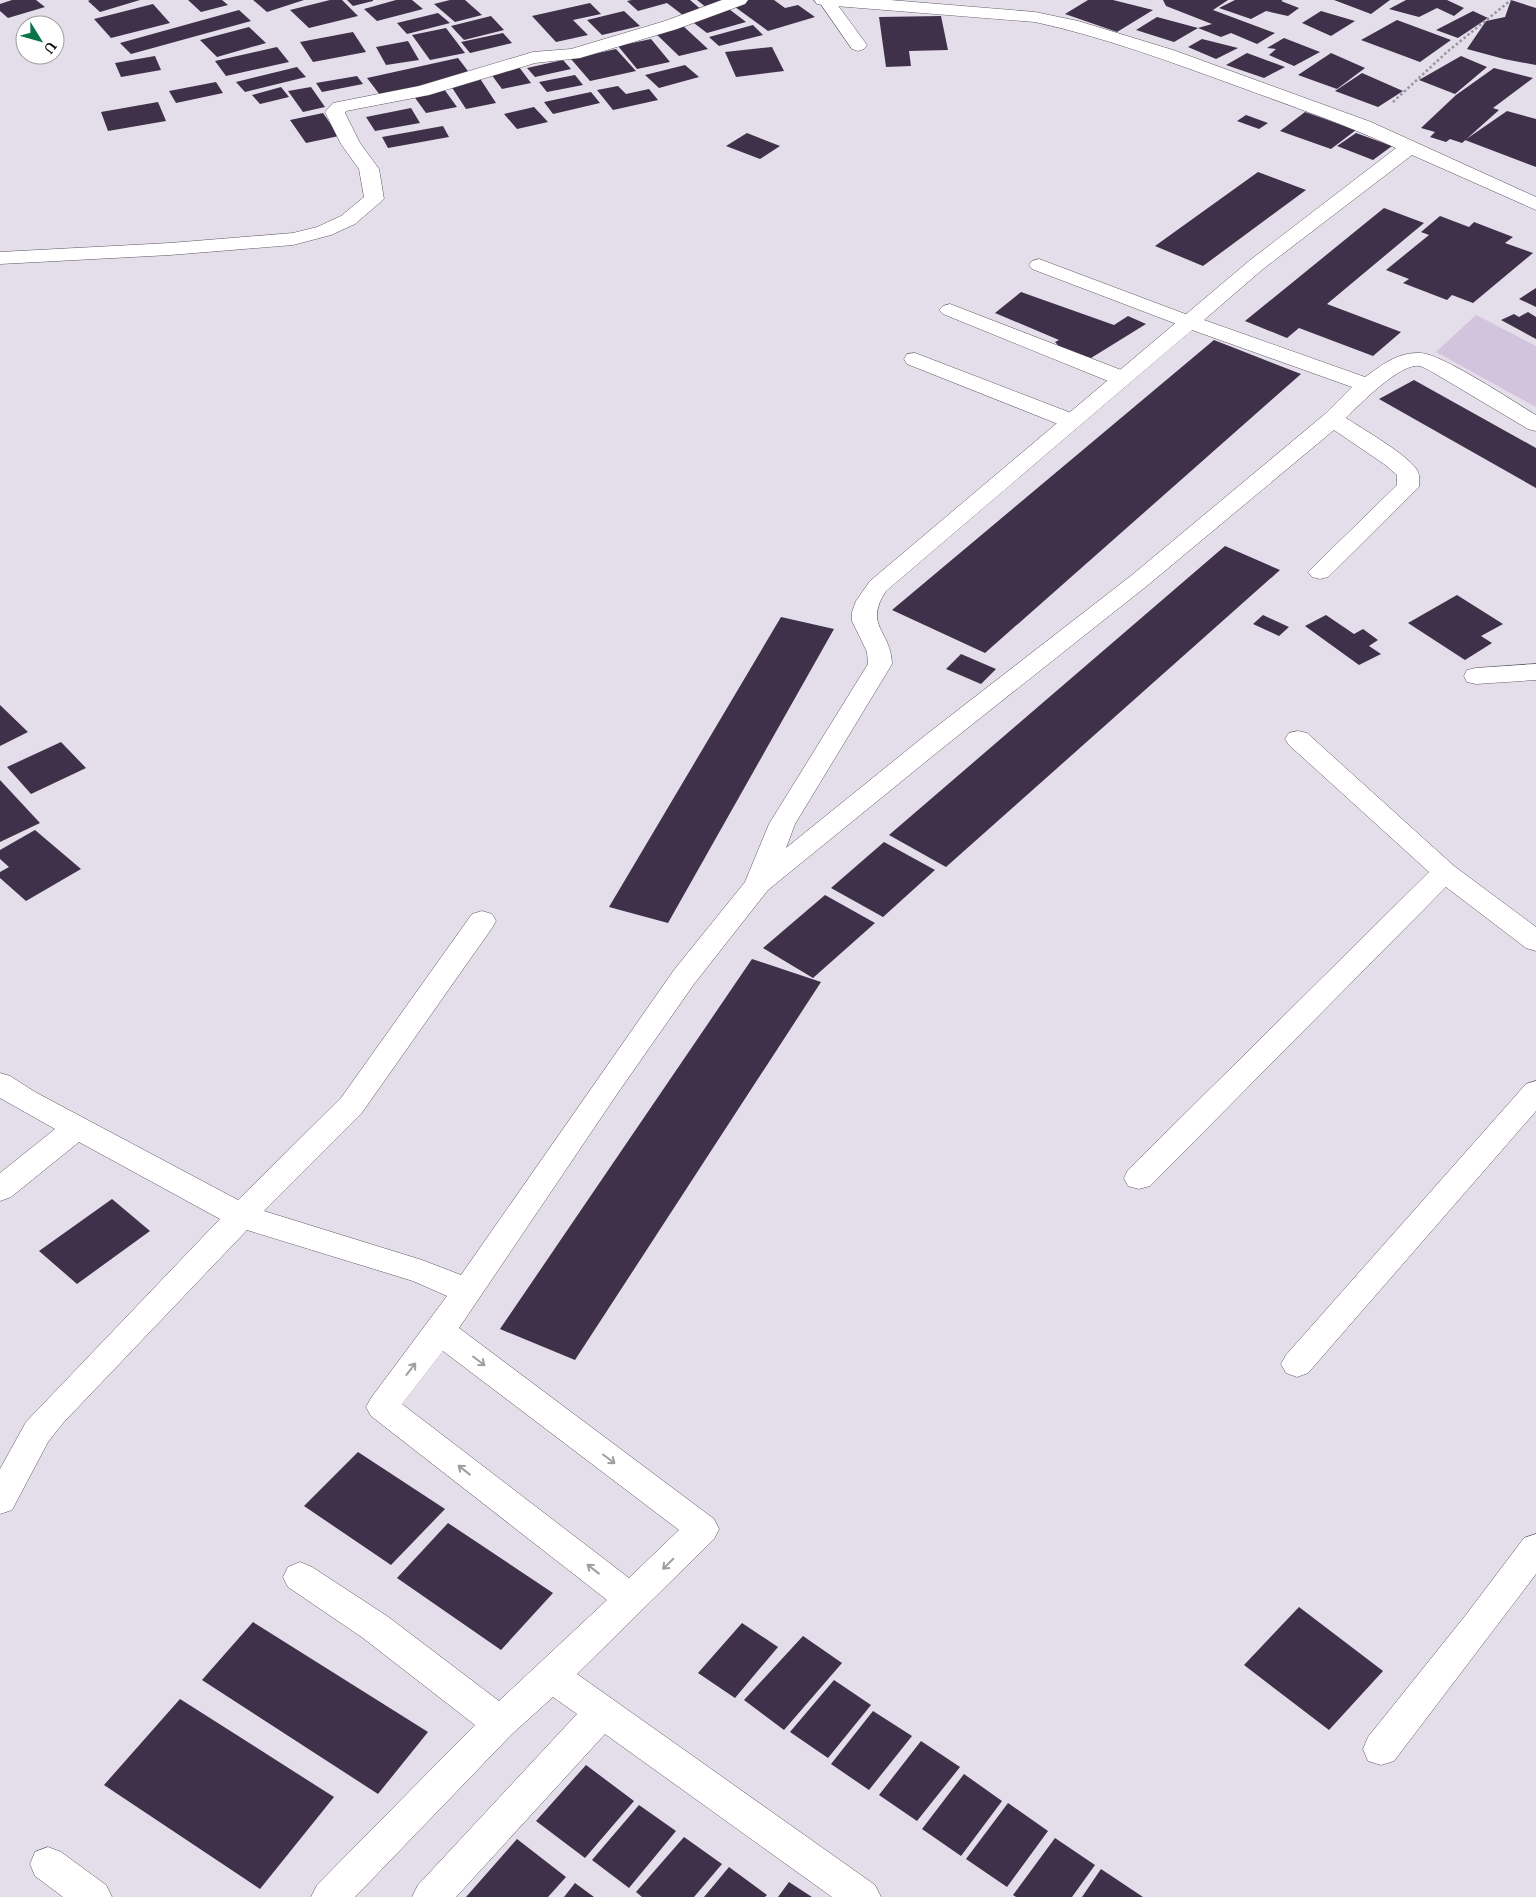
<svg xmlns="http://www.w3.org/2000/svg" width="1536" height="1897" font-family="Lora,serif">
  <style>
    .green { fill: #d2c4dd }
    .building { fill: #3e3149 }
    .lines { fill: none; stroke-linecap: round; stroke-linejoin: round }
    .lane-casing { stroke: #5d5762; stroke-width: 1 }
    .street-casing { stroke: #5d5762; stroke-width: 1 }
    .path { stroke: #99949d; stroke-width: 2.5; stroke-dasharray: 2.5 2.5; stroke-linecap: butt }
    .lane { fill: #fff; fill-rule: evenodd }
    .street { fill: #fff; fill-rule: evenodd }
    .oneway { stroke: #9f9ea0 }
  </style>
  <rect width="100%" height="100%" fill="#e4ddea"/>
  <path class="green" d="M 1476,315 L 1536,346 L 1536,407 L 1436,352 Z"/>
  <path class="building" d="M 12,0 L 36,0 L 45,7 L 8,18 L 0,11 L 0,4 Z
    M 140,0 L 100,12 L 88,1 L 90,0 Z
    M 188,0 L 222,0 L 228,5 L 201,12 Z
    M 253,0 L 304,0 L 267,12 Z
    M 330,0 L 342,0 L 358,16 L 309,28 L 290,10 Z
    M 347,0 L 373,0 L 373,1 L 353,6 Z
    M 396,0 L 412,0 L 423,9 L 377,21 L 364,9 Z
    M 450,0 L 465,0 L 482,15 L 455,22 L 434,4 Z
    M 632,0 L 690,0 L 703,11 L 684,16 L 667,3 L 638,11 L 627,1 Z
    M 697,0 L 732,0 L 707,8 Z
    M 746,0 L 774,0 L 785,8 L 798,5 L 815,17 L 768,31 L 731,4 Z
    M 1088,0 L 1113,0 L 1153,10 L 1117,32 L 1065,14 Z
    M 1163,0 L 1228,0 L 1213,10 L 1275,33 L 1257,44 L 1231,33 L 1221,37 L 1198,28 L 1212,24 L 1166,6 Z
    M 1235,0 L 1283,0 L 1281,1 L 1299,8 L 1288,16 L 1266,11 L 1251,19 L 1219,8 Z
    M 1334,0 L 1390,0 L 1371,14 Z
    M 1406,0 L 1447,0 L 1464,8 L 1454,16 L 1437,8 L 1419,17 L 1389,9 Z
    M 1511,0 L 1536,8 L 1536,65 L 1504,59 L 1467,49 L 1486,21 L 1505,17 Z
    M 590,3 L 601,14 L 573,20 L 588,35 L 556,42 L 532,16 Z
    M 153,4 L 170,23 L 111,38 L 94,19 Z
    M 729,9 L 746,22 L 707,33 L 690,20 Z
    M 239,10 L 251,21 L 131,54 L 120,43 Z
    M 624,11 L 640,26 L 602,35 L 587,20 Z
    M 1321,11 L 1355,21 L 1331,36 L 1302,23 Z
    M 1473,11 L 1488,18 L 1458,38 L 1436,30 Z
    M 438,13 L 450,23 L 407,34 L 397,23 Z
    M 491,16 L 504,30 L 464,40 L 451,26 Z
    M 941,16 L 948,50 L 909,51 L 911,66 L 886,67 L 879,17 Z
    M 1157,17 L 1198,28 L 1174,42 L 1136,30 Z
    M 1397,20 L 1451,40 L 1420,62 L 1361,40 Z
    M 682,25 L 708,49 L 679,56 L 653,31 Z
    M 753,25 L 763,35 L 719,46 L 709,37 Z
    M 249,27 L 266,43 L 217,57 L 200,40 Z
    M 446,28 L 465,53 L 430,60 L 412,35 Z
    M 353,32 L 366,52 L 313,62 L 300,42 Z
    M 503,33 L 512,43 L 470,53 L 461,42 Z
    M 1284,38 L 1320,52 L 1294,66 L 1269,55 L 1276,49 L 1267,48 Z
    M 651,39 L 670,62 L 637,69 L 618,46 Z
    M 1202,39 L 1238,48 L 1216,59 L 1188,47 Z
    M 408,41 L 419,60 L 386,65 L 376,47 Z
    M 277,47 L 289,62 L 226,76 L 215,61 Z
    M 772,47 L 784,71 L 736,77 L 725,52 Z
    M 616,49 L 636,71 L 590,81 L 571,59 Z
    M 1247,53 L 1285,67 L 1264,78 L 1226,65 Z
    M 1331,53 L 1365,68 L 1337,89 L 1298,75 Z
    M 155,56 L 161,70 L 121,77 L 115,63 Z
    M 1461,56 L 1487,67 L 1455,94 L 1419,80 Z
    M 458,58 L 471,75 L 380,95 L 367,78 Z
    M 563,60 L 571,69 L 535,77 L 527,68 Z
    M 685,65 L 699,77 L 659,88 L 645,75 Z
    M 297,67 L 306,77 L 245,92 L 236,82 Z
    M 519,67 L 531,83 L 502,89 L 491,74 Z
    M 1494,68 L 1533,78 L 1493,108 L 1499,110 L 1462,143 L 1450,139 L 1446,142 L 1430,137 L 1435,132 L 1421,128 L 1456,95 Z
    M 1362,73 L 1403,91 L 1378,107 L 1335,91 Z
    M 575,75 L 583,85 L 547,92 L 539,82 Z
    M 357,76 L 363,84 L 322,92 L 316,83 Z
    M 479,77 L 496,103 L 466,109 L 449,83 Z
    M 216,82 L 223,93 L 176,103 L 169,91 Z
    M 618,86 L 626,94 L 649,89 L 658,100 L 613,110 L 597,90 Z
    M 281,87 L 289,97 L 260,104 L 252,95 Z
    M 311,87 L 325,107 L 303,112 L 288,91 Z
    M 444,89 L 457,107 L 426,113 L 413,95 Z
    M 591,92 L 600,103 L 553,114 L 544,102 Z
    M 158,102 L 166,121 L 108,131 L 101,112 Z
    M 534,107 L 548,122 L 517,129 L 504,114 Z
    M 411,108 L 420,123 L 375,131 L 366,117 Z
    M 1507,111 L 1536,119 L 1536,167 L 1465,140 Z
    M 1305,112 L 1356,130 L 1331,149 L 1280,131 Z
    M 323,113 L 339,136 L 306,143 L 290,120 Z
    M 1246,115 L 1268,123 L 1259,129 L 1237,121 Z
    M 443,126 L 449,137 L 388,148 L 382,137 Z
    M 747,133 L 780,146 L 760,159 L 726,146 Z
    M 1356,133 L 1392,146 L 1373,160 L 1337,146 Z
    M 1258,172 L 1306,190 L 1203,266 L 1155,246 Z
    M 1384,208 L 1424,223 L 1327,304 L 1401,332 L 1373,356 L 1299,328 L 1287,338 L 1245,321 Z
    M 1440,216 L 1469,227 L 1474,222 L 1513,237 L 1505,243 L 1533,253 L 1473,303 L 1452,295 L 1447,300 L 1403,283 L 1409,279 L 1386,270 L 1429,235 L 1421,232 Z
    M 1536,288 L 1536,307 L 1519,299 Z
    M 1021,292 L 1114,325 L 1128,316 L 1146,324 L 1091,358 L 1065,353 L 1055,342 L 1059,340 L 995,313 Z
    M 1528,312 L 1536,317 L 1536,339 L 1501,320 L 1514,314 L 1519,317 Z
    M 1214,340 L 1301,374 L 985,653 L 892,610 Z
    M 1414,380 L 1536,448 L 1536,488 L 1379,399 Z
    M 1225,546 L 1280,570 L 946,867 L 889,835 Z
    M 1457,595 L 1503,624 L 1481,636 L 1492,643 L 1465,660 L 1408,623 Z
    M 1263,615 L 1289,627 L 1279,636 L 1253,624 Z
    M 1326,615 L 1354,634 L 1363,629 L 1378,640 L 1369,646 L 1381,654 L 1359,665 L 1305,626 Z
    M 781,617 L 834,629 L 668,923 L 609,907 Z
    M 961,654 L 996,669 L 981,684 L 946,669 Z
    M 0,705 L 28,732 L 0,746 Z
    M 61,742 L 86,768 L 31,794 L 7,767 Z
    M 0,780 L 40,823 L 0,842 Z
    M 35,830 L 81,869 L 26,901 L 0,878 L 0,872 L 9,867 L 0,859 L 0,850 Z
    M 884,842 L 935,870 L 883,917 L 831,888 Z
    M 825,895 L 875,923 L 813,978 L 763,948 Z
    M 752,959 L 821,982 L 575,1360 L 500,1329 Z
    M 112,1199 L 150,1231 L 77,1284 L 39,1251 Z
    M 358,1452 L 445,1509 L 391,1565 L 304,1506 Z
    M 448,1523 L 553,1593 L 501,1650 L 397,1578 Z
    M 1299,1607 L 1383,1671 L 1329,1730 L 1244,1665 Z
    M 253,1622 L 428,1732 L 378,1794 L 202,1680 Z
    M 742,1623 L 778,1647 L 735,1698 L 698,1673 Z
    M 803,1636 L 842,1663 L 784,1730 L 744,1700 Z
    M 834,1680 L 871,1705 L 828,1758 L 790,1732 Z
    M 180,1699 L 334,1797 L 260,1889 L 104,1785 Z
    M 873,1711 L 912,1736 L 869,1790 L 831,1764 Z
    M 921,1741 L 960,1767 L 917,1821 L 879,1795 Z
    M 586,1765 L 634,1801 L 585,1858 L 536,1821 Z
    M 964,1774 L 1002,1801 L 961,1856 L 922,1829 Z
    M 1008,1803 L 1048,1831 L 1007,1887 L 966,1859 Z
    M 639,1805 L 676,1831 L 629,1888 L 592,1860 Z
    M 684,1837 L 722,1864 L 694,1897 L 642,1897 L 636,1892 Z
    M 1055,1838 L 1095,1865 L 1072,1897 L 1016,1897 L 1013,1895 Z
    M 517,1839 L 566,1877 L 548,1897 L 466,1897 Z
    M 729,1867 L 767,1895 L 765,1897 L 704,1897 Z
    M 1101,1869 L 1143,1897 L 1082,1897 Z
    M 789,1882 L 812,1897 L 778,1897 Z
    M 575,1883 L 594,1897 L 564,1897 Z"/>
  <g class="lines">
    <defs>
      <path id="lane" d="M 818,0 L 834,0 L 867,45 L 864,49 L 858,51 L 852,49 Z
        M 1039,259 L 1196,318 L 1200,322 L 1196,326 L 1189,328 L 1182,326 L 1032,269 L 1029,265 L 1032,261 Z
        M 950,304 L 1129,373 L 1132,378 L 1129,383 L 1121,385 L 1113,383 L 943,314 L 939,310 L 943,306 Z
        M 915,353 L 1079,416 L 1082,421 L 1079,426 L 1071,428 L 1063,426 L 907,364 L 904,359 L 907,354 Z"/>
      <path id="street" d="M 722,0 L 748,0 L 745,4 L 677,29 L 580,58 L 535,63 L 429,95 L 346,111 L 345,113 L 360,143 L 379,169 L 384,199 L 355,224 L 331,235 L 293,245 L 170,255 L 0,264 L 0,252 L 170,243 L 293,233 L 317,227 L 341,216 L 364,197 L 359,169 L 341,144 L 325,112 L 333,103 L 419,86 L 533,52 L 571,49 L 665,21 Z
        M 814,0 L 890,0 L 1035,12 L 1078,21 L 1173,50 L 1371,122 L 1536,197 L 1536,210 L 1412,155 L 1263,269 L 1204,320 L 1365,377 C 1382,365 1398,352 1420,353 C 1441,353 1514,402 1536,415 L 1536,431 L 1528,429 L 1434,373 C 1430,371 1424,367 1420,366 C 1401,362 1359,405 1346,418 C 1361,428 1412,457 1418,472 C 1420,476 1419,482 1419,487 L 1328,577 L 1320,579 L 1312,577 L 1308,572 L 1397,485 L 1397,475 L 1384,464 L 1334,430 L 1148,585 L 945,746 L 768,890 L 694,984 L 617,1094 L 459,1328 L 714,1519 L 719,1529 L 714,1539 L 577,1674 L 875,1885 L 881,1897 L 832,1897 L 605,1734 L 456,1897 L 412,1897 L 418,1885 L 577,1714 L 553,1697 L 512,1734 L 355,1897 L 311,1897 L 317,1885 L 475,1725 L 363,1638 L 288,1587 L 283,1577 L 288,1567 L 300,1562 L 312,1567 L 387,1616 L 499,1701 L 607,1600 L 371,1416 L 366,1407 L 371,1398 L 447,1296 L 413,1281 L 247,1230 L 63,1423 L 48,1442 L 12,1510 L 0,1514 L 0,1469 L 26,1422 L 220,1219 L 79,1142 L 11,1197 L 0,1201 L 0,1173 L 55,1129 L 0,1098 L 0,1073 L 10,1076 L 35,1092 L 238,1200 L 341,1098 L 472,914 L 482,911 L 492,914 L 496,921 L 492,928 L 361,1114 L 264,1211 L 422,1260 L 461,1275 L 674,970 L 745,882 L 769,824 L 868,664 L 867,652 L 852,621 L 852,612 L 856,601 L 870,581 L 1249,261 L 1396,148 C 1344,124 1291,106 1237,86 C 1171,62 1104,37 1035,22 L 823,5 L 817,4 ZM 1192,330 L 1352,387 L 1325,414 L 1132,575 L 927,734 L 786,848 L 795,824 L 892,664 C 891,630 863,626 886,591 ZM 443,1351 L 679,1530 L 629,1578 L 402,1404 Z
        M 1536,664 L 1536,680 L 1476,684 L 1467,682 L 1464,676 L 1467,670 L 1476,668 Z
        M 1298,731 L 1307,733 L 1454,866 L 1536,927 L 1536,951 L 1526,948 L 1446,887 L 1150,1186 L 1139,1189 L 1128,1186 L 1124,1178 L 1128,1170 L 1429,872 L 1289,745 L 1285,739 L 1289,733 Z
        M 1536,1081 L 1536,1111 L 1308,1373 L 1297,1377 L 1286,1373 L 1281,1364 L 1286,1355 L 1526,1084 Z
        M 1536,1534 L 1536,1574 L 1394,1761 L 1381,1765 L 1368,1761 L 1363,1749 L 1368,1737 L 1465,1616 L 1524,1538 Z
        M 48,1847 L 61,1852 L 106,1885 L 112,1897 L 63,1897 L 35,1876 L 30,1864 L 35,1852 Z"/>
    </defs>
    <use href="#lane" class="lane-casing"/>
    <use href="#street" class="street-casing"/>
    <path class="path" d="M 1393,102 L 1447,52 L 1511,0"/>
    <use href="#lane" class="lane"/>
    <use href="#street" class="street"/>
  </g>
  <defs><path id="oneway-shaft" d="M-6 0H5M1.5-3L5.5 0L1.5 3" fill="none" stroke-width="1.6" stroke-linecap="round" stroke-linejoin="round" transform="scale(1.25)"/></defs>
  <g class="oneway">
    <use href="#oneway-shaft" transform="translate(479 1361) rotate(37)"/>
    <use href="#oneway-shaft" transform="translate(411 1369) rotate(-52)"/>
    <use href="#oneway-shaft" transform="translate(609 1459) rotate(37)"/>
    <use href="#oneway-shaft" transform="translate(464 1470) rotate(-142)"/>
    <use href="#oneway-shaft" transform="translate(668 1564) rotate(135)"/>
    <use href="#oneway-shaft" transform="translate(593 1569) rotate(-142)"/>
  </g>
  <g transform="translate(40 40) rotate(127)"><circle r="24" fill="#ffffff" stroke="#9f9ea0"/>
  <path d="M0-4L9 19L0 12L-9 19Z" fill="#0d734a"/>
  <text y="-8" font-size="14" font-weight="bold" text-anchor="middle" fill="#0f0d11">U</text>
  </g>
</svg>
